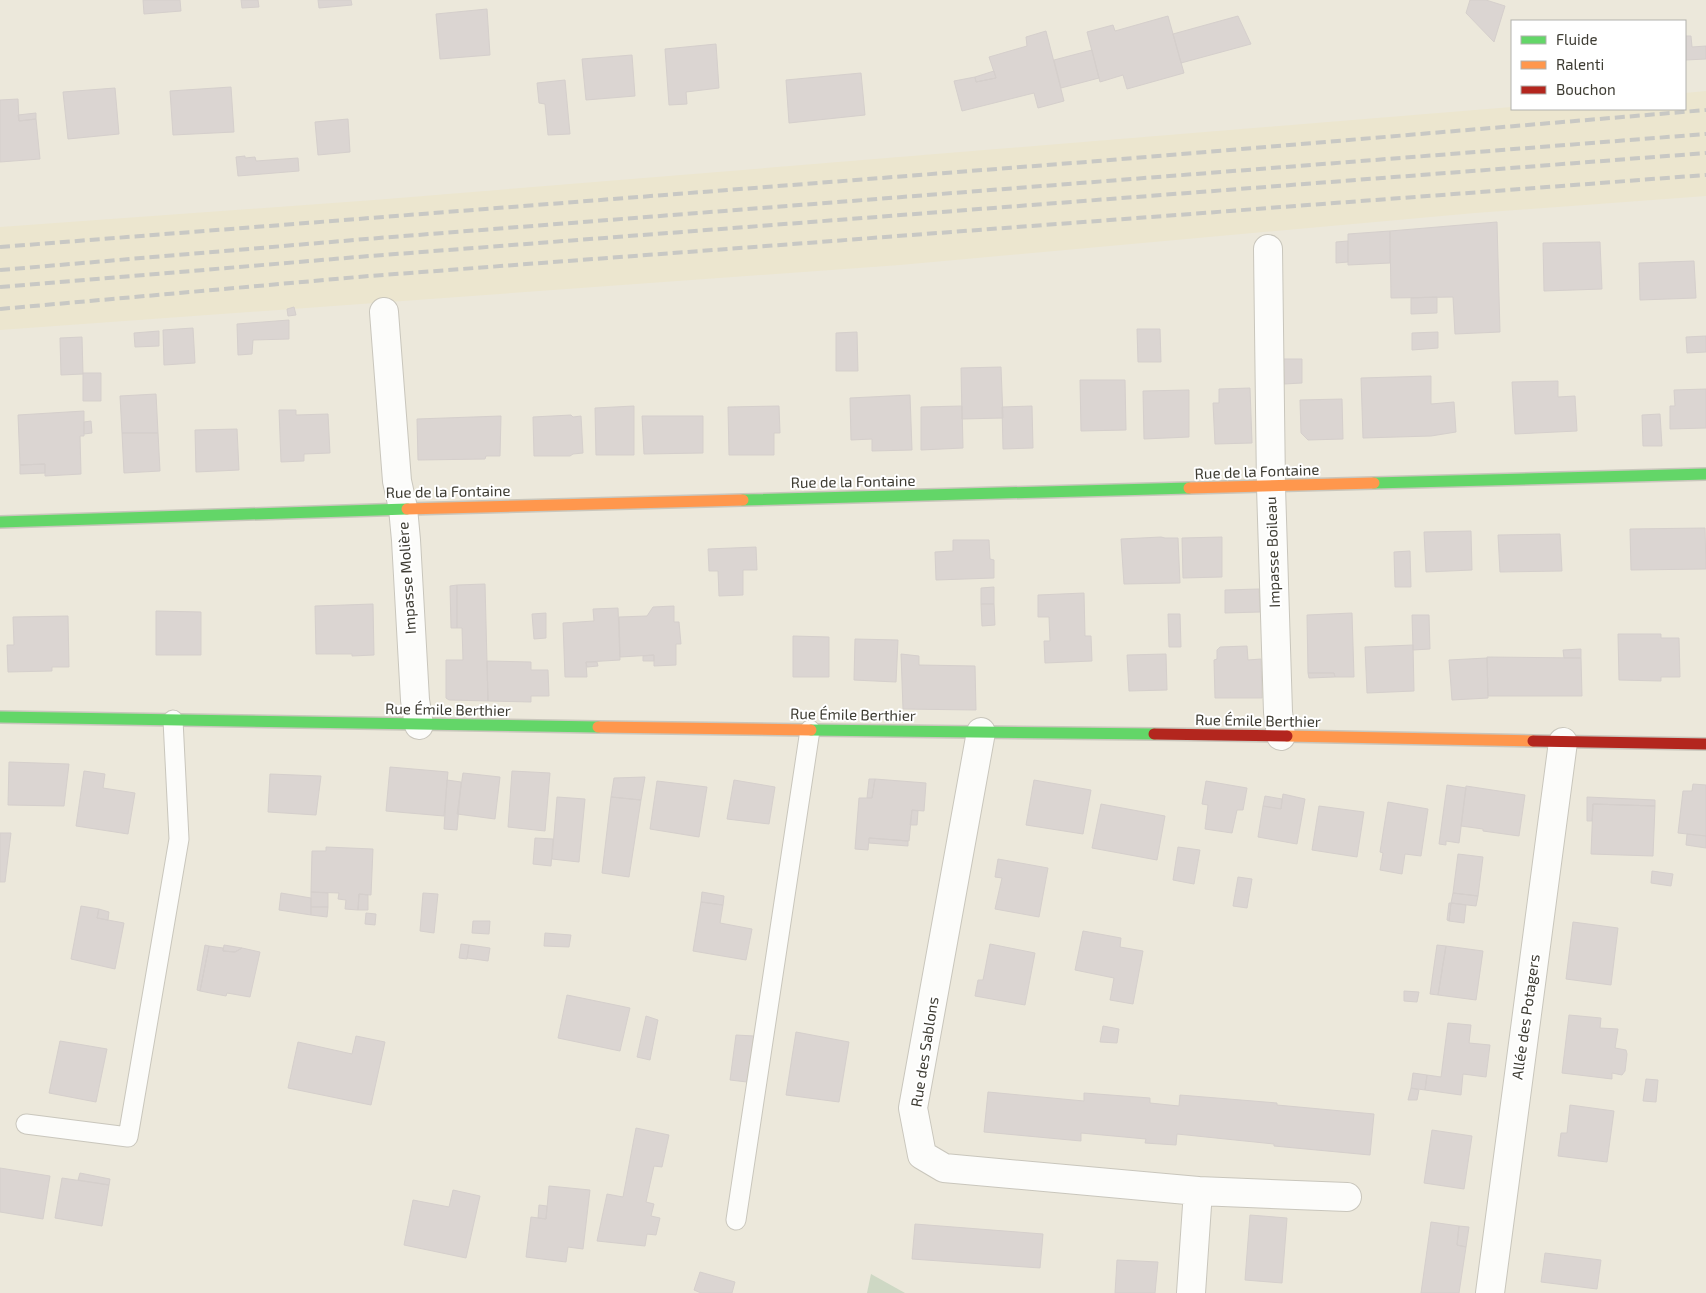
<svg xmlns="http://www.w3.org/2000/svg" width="1706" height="1293" font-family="'Exo 2',sans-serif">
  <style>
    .built { fill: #ece6cf }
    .green { fill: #ced8c4 }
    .building { fill: #dbd5d2; stroke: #d5cfcc }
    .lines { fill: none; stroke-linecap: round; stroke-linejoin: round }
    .lane-casing { stroke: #c9c6bc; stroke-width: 21 }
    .street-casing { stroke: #c9c6bc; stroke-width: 30 }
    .fast-casing { stroke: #c9c6bc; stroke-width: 14 }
    .slow-casing { stroke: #c9c6bc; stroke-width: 14 }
    .jam-casing { stroke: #c9c6bc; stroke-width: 14 }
    .lane { stroke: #fcfcfa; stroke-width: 19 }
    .street { stroke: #fcfcfa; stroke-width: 28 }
    .fast { stroke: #63d668; stroke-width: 11 }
    .slow { stroke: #ff974d; stroke-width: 11 }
    .jam { stroke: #b3261e; stroke-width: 11 }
    .rail { stroke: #c8c8c4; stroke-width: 4; stroke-dasharray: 10 5; stroke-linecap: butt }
    .labels { text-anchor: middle; stroke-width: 4; stroke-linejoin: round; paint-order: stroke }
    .street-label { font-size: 15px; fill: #3d3b32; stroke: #fff }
  </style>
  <rect width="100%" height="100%" fill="#ece8db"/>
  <path class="built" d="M 1706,91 L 1706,196 L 1475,213 L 900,265 L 0,330 L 0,227 L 374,200 L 1512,107 L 1512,109 L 1685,109 L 1685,93 Z"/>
  <path class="green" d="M 871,1274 L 905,1293 L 867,1293 Z"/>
  <path class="building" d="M 143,0 L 180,0 L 181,11 L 144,14 Z
    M 241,0 L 258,0 L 259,7 L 242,8 Z
    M 318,0 L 351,0 L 352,5 L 319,8 Z
    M 1470,0 L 1486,0 L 1505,6 L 1494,42 L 1466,13 Z
    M 487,9 L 490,55 L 440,59 L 436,14 Z
    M 1168,16 L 1184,73 L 1127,89 L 1123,75 L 1100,82 L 1087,32 L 1113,25 L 1115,31 Z
    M 1238,16 L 1251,44 L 1181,63 L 1173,34 Z
    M 1046,31 L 1064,101 L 1038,108 L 1034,93 L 962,111 L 954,81 L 975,77 L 976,82 L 996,78 L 989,57 L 1027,46 L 1026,37 Z
    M 1685,36 L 1691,36 L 1692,47 L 1706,46 L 1706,59 L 1685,60 Z
    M 716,44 L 719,88 L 686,92 L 687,104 L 669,105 L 665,49 Z
    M 1092,50 L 1099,78 L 1061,88 L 1054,60 Z
    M 632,55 L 635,96 L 586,100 L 582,59 Z
    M 994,71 L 996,78 L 976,82 L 975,77 Z
    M 861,73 L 865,115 L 789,123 L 786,80 Z
    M 565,80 L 570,134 L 548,135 L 545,104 L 539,103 L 537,83 Z
    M 231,87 L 234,132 L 173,135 L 170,91 Z
    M 115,88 L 119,134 L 68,139 L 63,92 Z
    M 18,99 L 19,121 L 36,119 L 40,159 L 0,162 L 0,100 Z
    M 36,113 L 36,119 L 19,121 L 18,115 Z
    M 348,119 L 350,152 L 318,155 L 315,122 Z
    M 245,156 L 245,158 L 255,157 L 256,161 L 298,158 L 299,171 L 238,176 L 236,157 Z
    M 1497,222 L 1500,332 L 1455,334 L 1453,297 L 1391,298 L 1390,231 Z
    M 1390,231 L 1390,263 L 1348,265 L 1348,234 Z
    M 1348,241 L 1348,262 L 1336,263 L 1336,242 Z
    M 1600,242 L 1602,289 L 1544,291 L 1543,243 Z
    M 1694,261 L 1696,298 L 1640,300 L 1639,263 Z
    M 1437,297 L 1437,313 L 1411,314 L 1411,298 Z
    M 294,307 L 296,315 L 288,316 L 287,309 Z
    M 289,320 L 289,339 L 253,340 L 252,354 L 238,355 L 237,324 Z
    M 193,328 L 195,363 L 164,365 L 163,330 Z
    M 1137,329 L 1160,329 L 1161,362 L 1138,362 Z
    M 159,331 L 159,346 L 135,347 L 134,333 Z
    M 857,332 L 858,371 L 836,371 L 836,333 Z
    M 1438,332 L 1438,348 L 1412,350 L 1412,333 Z
    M 1706,336 L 1706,352 L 1687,353 L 1686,337 Z
    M 82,337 L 83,374 L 61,375 L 60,338 Z
    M 1283,359 L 1302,359 L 1302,383 L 1284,384 Z
    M 1001,367 L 1003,418 L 962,419 L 961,368 Z
    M 83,373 L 101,373 L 101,401 L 83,401 Z
    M 1431,376 L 1431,404 L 1454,402 L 1456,432 L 1431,436 L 1363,438 L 1361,378 Z
    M 1080,380 L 1125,380 L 1126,430 L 1081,431 Z
    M 1558,381 L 1558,397 L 1575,396 L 1577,431 L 1515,434 L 1512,382 Z
    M 1250,388 L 1252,443 L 1215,444 L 1213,403 L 1219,403 L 1219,389 Z
    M 1706,389 L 1706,428 L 1670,429 L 1670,406 L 1675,406 L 1674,390 Z
    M 1189,390 L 1189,437 L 1144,439 L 1143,391 Z
    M 156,394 L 158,433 L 122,433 L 120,396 Z
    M 910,395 L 912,450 L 872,451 L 872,439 L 851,440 L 850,398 Z
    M 1342,399 L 1343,439 L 1308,440 L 1301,433 L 1300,400 Z
    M 634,406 L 634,455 L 596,455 L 595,408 Z
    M 779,406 L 780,433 L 774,433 L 774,455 L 729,455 L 728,407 Z
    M 962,406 L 963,448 L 921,450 L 921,407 Z
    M 1032,406 L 1033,448 L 1003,449 L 1002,407 Z
    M 279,410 L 296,410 L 296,415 L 328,414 L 330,453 L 304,454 L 304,461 L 281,462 Z
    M 84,411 L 84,436 L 80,436 L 81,474 L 45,476 L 45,464 L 20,465 L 18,415 Z
    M 1660,414 L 1662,446 L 1643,446 L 1642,415 Z
    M 571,415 L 573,417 L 581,416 L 583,453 L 573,454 L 570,456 L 534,456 L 533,417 Z
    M 501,416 L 500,456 L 486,456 L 485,459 L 418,460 L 417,419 Z
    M 642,416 L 703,416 L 703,453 L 644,454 Z
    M 91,421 L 92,433 L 84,434 L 84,422 Z
    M 237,429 L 239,470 L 196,472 L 195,430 Z
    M 122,433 L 158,433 L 160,471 L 124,473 Z
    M 45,464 L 45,473 L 20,474 L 20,465 Z
    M 1705,528 L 1706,569 L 1631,570 L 1630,529 Z
    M 1471,531 L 1472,570 L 1426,572 L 1424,532 Z
    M 1560,534 L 1562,571 L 1500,572 L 1498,535 Z
    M 1161,537 L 1165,538 L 1178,538 L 1180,583 L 1124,584 L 1121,539 Z
    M 1222,537 L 1222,577 L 1183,578 L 1182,538 Z
    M 953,540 L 989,540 L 990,559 L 994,560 L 994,578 L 936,580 L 935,552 L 953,551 Z
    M 756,547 L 757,570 L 743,570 L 743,595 L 719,596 L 718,571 L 709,571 L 708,549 Z
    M 1410,551 L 1411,587 L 1395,587 L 1394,552 Z
    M 485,584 L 488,701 L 449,700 L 446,698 L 446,660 L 463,660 L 462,628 L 457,628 L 457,585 Z
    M 457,585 L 457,628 L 451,628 L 450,586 Z
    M 994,587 L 994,604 L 981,604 L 981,588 Z
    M 1259,589 L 1260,612 L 1225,613 L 1225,590 Z
    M 1084,593 L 1085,636 L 1091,636 L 1092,661 L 1045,663 L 1044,641 L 1050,641 L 1049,617 L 1038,617 L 1038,595 Z
    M 373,604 L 374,655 L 352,656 L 352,654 L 316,654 L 315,606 Z
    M 981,604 L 994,604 L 995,625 L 982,626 Z
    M 674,606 L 674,622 L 679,622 L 681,644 L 676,644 L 676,665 L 654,666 L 654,655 L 620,657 L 619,617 L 647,616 L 653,607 Z
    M 618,608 L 620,660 L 586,662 L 587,677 L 565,677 L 563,623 L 594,621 L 593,609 Z
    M 156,611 L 201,612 L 201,655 L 156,655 Z
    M 546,613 L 546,638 L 534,639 L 532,614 Z
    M 1352,613 L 1354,677 L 1335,677 L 1334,673 L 1308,673 L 1307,615 Z
    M 1168,614 L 1180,614 L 1181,647 L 1169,647 Z
    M 1412,615 L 1429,615 L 1430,649 L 1413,650 Z
    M 68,616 L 69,667 L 52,667 L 52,671 L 8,672 L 7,645 L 14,645 L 13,617 Z
    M 1618,634 L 1661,634 L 1661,638 L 1679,638 L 1680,677 L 1661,677 L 1661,681 L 1619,680 Z
    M 793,636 L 829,637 L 829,677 L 793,677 Z
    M 855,639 L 898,640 L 896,682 L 854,680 Z
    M 1413,645 L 1414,691 L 1367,693 L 1365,647 Z
    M 1247,646 L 1248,660 L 1261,659 L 1262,698 L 1215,698 L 1214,660 L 1217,659 L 1217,650 L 1220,647 Z
    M 1581,649 L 1581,658 L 1564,658 L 1563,650 Z
    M 901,654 L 919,656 L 919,665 L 975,666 L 976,710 L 903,709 Z
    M 1166,654 L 1167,690 L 1129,691 L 1127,655 Z
    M 654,655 L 654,661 L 643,661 L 643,656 Z
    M 1487,657 L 1581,658 L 1582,696 L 1488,696 Z
    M 1487,658 L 1488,698 L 1452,700 L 1449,660 Z
    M 487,661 L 531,662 L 531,670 L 548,670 L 549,696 L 531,696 L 531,702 L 488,701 Z
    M 586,662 L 597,662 L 598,666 L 587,667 Z
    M 1308,673 L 1334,673 L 1335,677 L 1309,678 Z
    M 9,762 L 69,764 L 64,806 L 8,805 Z
    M 390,767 L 448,772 L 444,816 L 386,811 Z
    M 84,771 L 105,774 L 103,788 L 135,793 L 128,834 L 76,826 Z
    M 512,771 L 550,773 L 545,831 L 508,827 Z
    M 463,773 L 500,777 L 495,819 L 457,814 Z
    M 270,774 L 321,776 L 316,815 L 268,812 Z
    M 645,777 L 641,800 L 611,797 L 614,778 Z
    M 869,779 L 875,779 L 872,798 L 867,798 Z
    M 875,779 L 926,783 L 924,811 L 912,810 L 909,841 L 869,838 L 868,850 L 855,849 L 859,798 L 872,798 Z
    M 447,780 L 461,782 L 457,830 L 444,829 Z
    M 734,780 L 775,787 L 769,824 L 727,819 Z
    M 1034,780 L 1091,790 L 1083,834 L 1026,825 Z
    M 657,781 L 707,787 L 699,837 L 650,829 Z
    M 1206,781 L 1247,788 L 1243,810 L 1237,810 L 1232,833 L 1205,829 L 1208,805 L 1202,804 Z
    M 1693,784 L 1706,785 L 1706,836 L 1678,833 L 1683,791 L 1692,791 Z
    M 1447,785 L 1466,788 L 1459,843 L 1446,841 L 1446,845 L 1439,844 Z
    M 1466,786 L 1525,795 L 1519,836 L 1483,831 L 1483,829 L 1461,826 Z
    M 1283,794 L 1305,799 L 1297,844 L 1258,837 L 1263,806 L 1281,809 Z
    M 1265,796 L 1282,799 L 1281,809 L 1263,806 Z
    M 557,797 L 585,799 L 579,862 L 552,859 Z
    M 611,797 L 641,800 L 629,877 L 602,873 Z
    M 1587,797 L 1655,800 L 1655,806 L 1593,804 L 1592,821 L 1587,821 Z
    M 1388,802 L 1428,809 L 1421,856 L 1405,854 L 1402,874 L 1380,870 L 1383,853 L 1380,852 Z
    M 1101,804 L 1165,816 L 1157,860 L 1092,848 Z
    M 1593,804 L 1655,806 L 1653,856 L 1591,854 Z
    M 1319,806 L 1364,812 L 1357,857 L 1312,850 Z
    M 912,810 L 918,811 L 917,825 L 910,825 Z
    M 0,833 L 11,833 L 5,882 L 0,882 Z
    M 1687,834 L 1706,836 L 1706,848 L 1686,845 Z
    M 535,838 L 553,839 L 551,866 L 533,864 Z
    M 869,838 L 908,841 L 908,846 L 869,843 Z
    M 326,847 L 373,849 L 371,895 L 359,894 L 358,910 L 345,909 L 346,900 L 338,899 L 339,893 L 311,892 L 312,851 L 326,851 Z
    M 1178,847 L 1200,850 L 1194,884 L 1173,880 Z
    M 1458,854 L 1483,857 L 1478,896 L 1453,893 Z
    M 998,859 L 1048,868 L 1039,917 L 995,909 L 1002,878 L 995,877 Z
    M 1652,871 L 1673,874 L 1671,886 L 1651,883 Z
    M 1238,877 L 1252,879 L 1247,908 L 1233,906 Z
    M 311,892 L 328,893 L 328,907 L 311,907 Z
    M 702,892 L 724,896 L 723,905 L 701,902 Z
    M 281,893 L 311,898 L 311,915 L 279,910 Z
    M 423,893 L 438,894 L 434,933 L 420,931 Z
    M 1453,893 L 1478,896 L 1476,906 L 1451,903 Z
    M 359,894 L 368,895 L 368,910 L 358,910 Z
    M 701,902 L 723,905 L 720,923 L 752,929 L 746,960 L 693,951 Z
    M 1449,903 L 1451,903 L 1449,921 L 1447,920 Z
    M 1451,903 L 1466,905 L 1464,923 L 1449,921 Z
    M 81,906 L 99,909 L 97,918 L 124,923 L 115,969 L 71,959 Z
    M 311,907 L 328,907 L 327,917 L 311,915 Z
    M 99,909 L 109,912 L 108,920 L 97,918 Z
    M 366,913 L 376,914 L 375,925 L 365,924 Z
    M 473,921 L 490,921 L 489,934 L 472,933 Z
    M 1573,922 L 1618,928 L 1611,985 L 1566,979 Z
    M 1083,931 L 1121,938 L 1120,947 L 1143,951 L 1133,1004 L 1110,1000 L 1114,978 L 1075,970 Z
    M 545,933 L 571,935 L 569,947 L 544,946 Z
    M 461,944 L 469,945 L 467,959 L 459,958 Z
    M 990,944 L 1035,953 L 1025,1005 L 975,996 L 978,980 L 983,980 Z
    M 205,945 L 209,946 L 200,991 L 197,990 Z
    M 224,945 L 242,948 L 235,952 L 223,951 Z
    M 469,945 L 490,948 L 488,961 L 467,958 Z
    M 1437,945 L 1446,946 L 1438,995 L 1430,994 Z
    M 209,946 L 223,948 L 223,951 L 235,952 L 242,948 L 260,952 L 250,997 L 227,993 L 226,996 L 200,991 Z
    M 1446,946 L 1483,951 L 1476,1000 L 1438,995 Z
    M 1404,991 L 1419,992 L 1417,1002 L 1404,1001 Z
    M 567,995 L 630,1008 L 620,1051 L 558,1038 Z
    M 1569,1015 L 1601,1018 L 1600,1028 L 1618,1029 L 1615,1048 L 1626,1050 L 1627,1054 L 1625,1071 L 1622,1075 L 1612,1073 L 1612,1079 L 1562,1073 Z
    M 646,1016 L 658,1020 L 650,1060 L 637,1057 Z
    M 1448,1023 L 1471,1025 L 1469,1043 L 1490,1045 L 1486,1077 L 1463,1074 L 1461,1095 L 1425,1090 L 1427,1075 L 1441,1077 Z
    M 1103,1026 L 1119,1029 L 1117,1043 L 1100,1042 Z
    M 796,1032 L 849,1042 L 839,1102 L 786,1095 Z
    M 736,1035 L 754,1036 L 747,1082 L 730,1080 Z
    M 356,1036 L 385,1042 L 371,1105 L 288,1088 L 298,1042 L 352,1054 Z
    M 60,1041 L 107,1049 L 96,1102 L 49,1093 Z
    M 1413,1073 L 1427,1075 L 1425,1090 L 1411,1088 Z
    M 1646,1079 L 1658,1080 L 1656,1102 L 1643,1101 Z
    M 1411,1088 L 1419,1090 L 1417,1100 L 1408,1100 Z
    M 988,1092 L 1084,1101 L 1084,1093 L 1150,1098 L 1150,1103 L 1179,1106 L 1180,1095 L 1277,1103 L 1277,1105 L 1374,1114 L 1370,1155 L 1274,1146 L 1274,1144 L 1177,1134 L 1176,1145 L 1145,1143 L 1146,1139 L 1081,1133 L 1081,1141 L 984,1132 Z
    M 1570,1105 L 1614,1111 L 1607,1162 L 1558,1156 L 1561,1133 L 1567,1133 Z
    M 636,1128 L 669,1135 L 662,1167 L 654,1166 L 646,1202 L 654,1204 L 651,1216 L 660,1218 L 656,1235 L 647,1234 L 645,1246 L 597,1241 L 607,1194 L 623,1197 Z
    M 1432,1130 L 1472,1136 L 1464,1189 L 1424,1183 Z
    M 0,1168 L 50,1176 L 43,1219 L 0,1212 Z
    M 80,1173 L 110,1179 L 109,1185 L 78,1180 Z
    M 62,1178 L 109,1185 L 102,1226 L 55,1218 Z
    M 549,1186 L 590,1190 L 583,1249 L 568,1247 L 566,1262 L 526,1257 L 531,1217 L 546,1219 Z
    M 453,1190 L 480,1196 L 466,1258 L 404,1245 L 413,1200 L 449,1207 Z
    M 539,1205 L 547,1206 L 546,1219 L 538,1218 Z
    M 1250,1215 L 1287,1218 L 1282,1283 L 1245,1280 Z
    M 1431,1222 L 1459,1226 L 1457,1245 L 1466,1247 L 1459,1293 L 1421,1293 Z
    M 915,1224 L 1043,1234 L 1040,1268 L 912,1259 Z
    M 1459,1226 L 1469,1227 L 1466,1247 L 1457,1245 Z
    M 1545,1253 L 1601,1260 L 1597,1289 L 1541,1282 Z
    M 1117,1260 L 1158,1262 L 1155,1293 L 1115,1293 Z
    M 700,1272 L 735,1282 L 732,1293 L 701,1293 L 694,1290 Z"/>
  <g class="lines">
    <defs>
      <path id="lane" d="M 26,1124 L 128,1137 L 179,839 L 173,720
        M 736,1220 L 810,730"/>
      <path id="street" d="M 1268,249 L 1271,487 L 1278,712 L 1281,736
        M 384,312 L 397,481 L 403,508 L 406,540 L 415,700 L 419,725
        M 981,732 L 913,1108 L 922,1155 L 944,1168 L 1198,1191 L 1191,1293
        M 1198,1191 L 1347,1197
        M 1490,1293 L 1563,742"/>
      <path id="fast" d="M 1374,483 L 1706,474
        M 743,500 L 1189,488
        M 0,522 L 407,509
        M 0,717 L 598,727
        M 811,730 L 1154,734"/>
      <path id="slow" d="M 1189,488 L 1374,483
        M 407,509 L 743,500
        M 598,727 L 811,730
        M 1287,736 L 1533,741"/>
      <path id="jam" d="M 1154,734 L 1287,736
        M 1533,741 L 1706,744"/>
    </defs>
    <use href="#lane" class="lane-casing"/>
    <use href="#street" class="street-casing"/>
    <use href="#fast" class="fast-casing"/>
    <use href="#slow" class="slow-casing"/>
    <use href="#jam" class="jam-casing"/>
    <use href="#lane" class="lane"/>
    <use href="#street" class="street"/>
    <use href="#fast" class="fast"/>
    <use href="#slow" class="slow"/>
    <use href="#jam" class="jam"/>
    <path class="rail" d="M 0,247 L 1098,161 L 1706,110
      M 0,270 L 366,239 L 1706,134
      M 0,287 L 370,256 L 1706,153
      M 0,309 L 369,276 L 1706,175"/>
  </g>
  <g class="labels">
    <g class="street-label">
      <text transform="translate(1257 472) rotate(-2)" y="5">Rue de la Fontaine</text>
      <text transform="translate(853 482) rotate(-1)" y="5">Rue de la Fontaine</text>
      <text transform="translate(448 492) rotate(-1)" y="5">Rue de la Fontaine</text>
      <text transform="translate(1273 552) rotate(-92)" y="5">Impasse Boileau</text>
      <text transform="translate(407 578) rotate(-94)" y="5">Impasse Molière</text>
      <text transform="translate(448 710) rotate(1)" y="5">Rue Émile Berthier</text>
      <text transform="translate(853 715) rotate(1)" y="5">Rue Émile Berthier</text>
      <text transform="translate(1258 721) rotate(1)" y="5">Rue Émile Berthier</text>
      <text transform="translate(1526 1017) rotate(-82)" y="5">Allée des Potagers</text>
      <text transform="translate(925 1052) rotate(-81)" y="5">Rue des Sablons</text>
    </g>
  </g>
  <rect x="1511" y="20" width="175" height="90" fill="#ffffff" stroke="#b1b1ad"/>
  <rect x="1521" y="36" width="25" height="8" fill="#63d668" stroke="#b1b1ad"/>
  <text x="1556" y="45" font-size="15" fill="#3d3b32">Fluide</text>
  <rect x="1521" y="61" width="25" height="8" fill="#ff974d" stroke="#b1b1ad"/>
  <text x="1556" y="70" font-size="15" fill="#3d3b32">Ralenti</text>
  <rect x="1521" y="86" width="25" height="8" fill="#b3261e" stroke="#b1b1ad"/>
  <text x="1556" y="95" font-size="15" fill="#3d3b32">Bouchon</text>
</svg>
